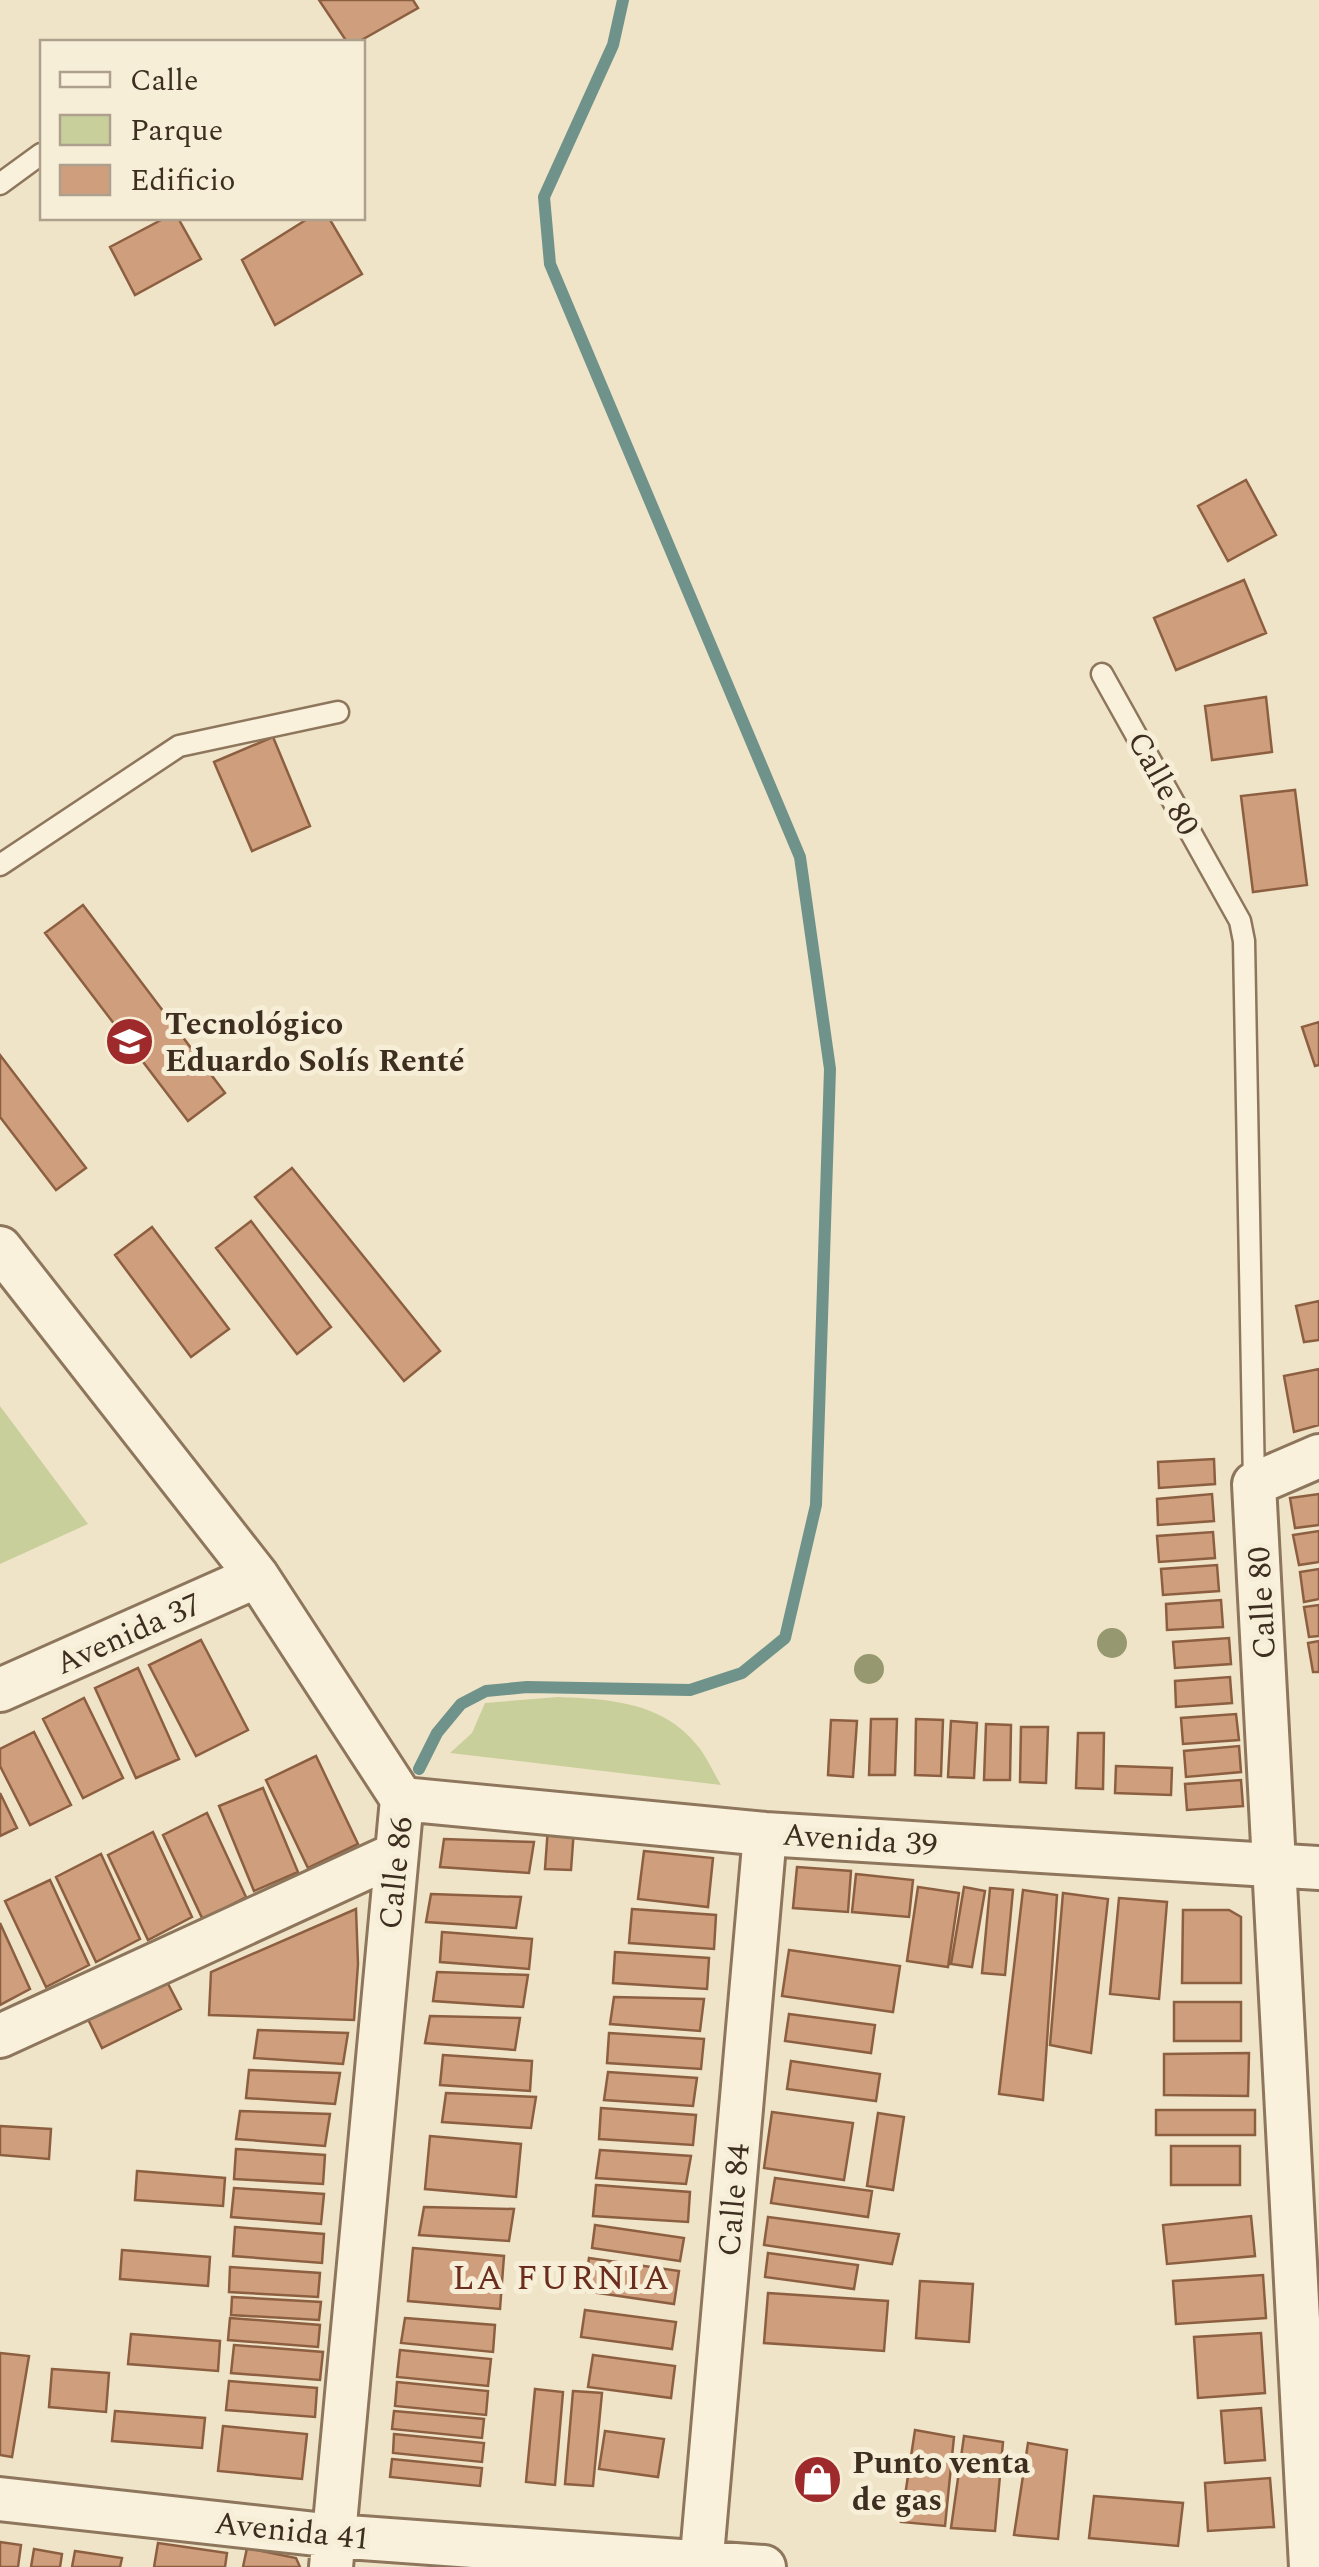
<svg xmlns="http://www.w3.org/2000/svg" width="1319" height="2567" font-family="Spectral,serif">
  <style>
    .park { fill: #c9cf9b }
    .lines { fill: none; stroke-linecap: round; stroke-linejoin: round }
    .stream { stroke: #6f938a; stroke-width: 12 }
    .building { fill: #cf9f7d; stroke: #8d5f41; stroke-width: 2.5 }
    .service-casing { stroke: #8d765c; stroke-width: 25 }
    .minor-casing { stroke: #8d765c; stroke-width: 48 }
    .service { stroke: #faf1dc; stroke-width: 20 }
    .minor { stroke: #faf1dc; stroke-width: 42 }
    .tree { fill: #96986f }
    .labels { text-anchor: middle; stroke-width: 10; stroke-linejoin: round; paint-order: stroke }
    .street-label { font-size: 32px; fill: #3d2e20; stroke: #f7eed8 }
    .poi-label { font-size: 32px; font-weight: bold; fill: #3d2e20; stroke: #f7eed8; text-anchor: start }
    .neighbourhood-label { font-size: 35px; letter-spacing: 2.5px; fill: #6b2e1e; stroke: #f7eed8 }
  </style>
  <rect width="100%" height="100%" fill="#f0e4c8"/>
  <path class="park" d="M 0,1406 L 88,1524 L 0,1564 Z
    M 558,1697 C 609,1699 662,1702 696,1744 C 706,1755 713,1772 721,1785 L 450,1753 L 472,1733 L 485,1703 Z"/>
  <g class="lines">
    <path class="stream" d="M 419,1769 L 437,1733 L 461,1704 L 486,1691 L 527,1687 L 690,1690 L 742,1673 L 785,1638 L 816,1505 L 830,1069 L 800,857 L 550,264 L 544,197 L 613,45 L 623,0"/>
  </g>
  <path class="building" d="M 319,0 L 413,0 L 418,8 L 358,42 L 347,42 Z
    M 165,218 L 178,218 L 201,259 L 135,295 L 110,247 Z
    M 309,218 L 329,218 L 362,274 L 275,325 L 242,260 Z
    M 1246,480 L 1276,535 L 1228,561 L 1198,506 Z
    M 1244,580 L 1266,633 L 1176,670 L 1154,618 Z
    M 1266,697 L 1272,752 L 1212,760 L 1205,706 Z
    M 273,737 L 310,826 L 252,851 L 214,762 Z
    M 1295,790 L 1307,885 L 1253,892 L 1241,796 Z
    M 83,905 L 225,1093 L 188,1121 L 45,933 Z
    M 1319,1022 L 1319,1065 L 1315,1066 L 1302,1027 Z
    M 0,1055 L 86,1168 L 56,1190 L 0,1117 Z
    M 292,1168 L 440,1351 L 404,1381 L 255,1197 Z
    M 251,1221 L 331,1327 L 297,1354 L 216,1248 Z
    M 152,1227 L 229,1329 L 191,1357 L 115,1255 Z
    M 1319,1301 L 1319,1340 L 1304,1342 L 1296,1306 Z
    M 1319,1369 L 1319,1425 L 1294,1432 L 1284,1376 Z
    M 1214,1459 L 1215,1484 L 1159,1488 L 1158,1462 Z
    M 1212,1494 L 1214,1521 L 1158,1525 L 1157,1499 Z
    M 1319,1494 L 1319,1525 L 1295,1528 L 1290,1498 Z
    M 1319,1531 L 1319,1562 L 1299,1565 L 1293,1535 Z
    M 1213,1532 L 1215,1558 L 1159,1562 L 1157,1536 Z
    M 1217,1565 L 1219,1591 L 1163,1595 L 1161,1569 Z
    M 1319,1569 L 1319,1599 L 1304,1602 L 1300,1572 Z
    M 1221,1600 L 1223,1627 L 1167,1630 L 1166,1604 Z
    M 1319,1605 L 1319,1636 L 1309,1637 L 1304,1607 Z
    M 1229,1638 L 1231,1664 L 1175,1668 L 1173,1642 Z
    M 201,1640 L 248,1730 L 196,1756 L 149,1665 Z
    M 1319,1641 L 1319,1672 L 1313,1672 L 1308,1643 Z
    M 138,1668 L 179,1759 L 136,1778 L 95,1688 Z
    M 1230,1677 L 1232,1703 L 1176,1707 L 1175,1681 Z
    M 84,1698 L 123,1778 L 83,1798 L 43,1719 Z
    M 1236,1714 L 1239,1740 L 1183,1744 L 1181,1718 Z
    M 871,1719 L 897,1719 L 895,1775 L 869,1775 Z
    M 916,1719 L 943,1720 L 941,1776 L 915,1775 Z
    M 831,1720 L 857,1721 L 853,1777 L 828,1775 Z
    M 951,1721 L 977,1723 L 974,1778 L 948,1777 Z
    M 986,1724 L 1011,1725 L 1010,1780 L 984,1780 Z
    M 1021,1727 L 1048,1727 L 1046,1783 L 1020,1782 Z
    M 34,1732 L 71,1805 L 30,1825 L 0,1766 L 0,1749 Z
    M 1078,1733 L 1104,1733 L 1103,1789 L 1076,1788 Z
    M 1239,1746 L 1241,1772 L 1186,1777 L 1184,1751 Z
    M 316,1756 L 358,1844 L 308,1868 L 266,1780 Z
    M 1116,1766 L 1172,1768 L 1171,1795 L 1115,1793 Z
    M 1241,1780 L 1243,1806 L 1187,1810 L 1185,1784 Z
    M 263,1788 L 298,1872 L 254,1891 L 219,1806 Z
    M 0,1793 L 17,1828 L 0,1836 Z
    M 207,1813 L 246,1897 L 203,1920 L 163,1835 Z
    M 548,1827 L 574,1829 L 571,1870 L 545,1869 Z
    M 153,1832 L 192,1917 L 148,1940 L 108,1855 Z
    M 444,1839 L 534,1842 L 529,1873 L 440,1867 Z
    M 644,1851 L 713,1858 L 708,1907 L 638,1899 Z
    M 101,1854 L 140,1939 L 96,1962 L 56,1877 Z
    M 797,1867 L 851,1871 L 848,1912 L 793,1908 Z
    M 856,1874 L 913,1880 L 909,1917 L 852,1912 Z
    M 50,1880 L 89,1965 L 46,1987 L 5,1901 Z
    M 918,1887 L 959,1893 L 948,1967 L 907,1961 Z
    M 964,1887 L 985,1891 L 972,1967 L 951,1964 Z
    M 990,1888 L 1013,1890 L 1005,1975 L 982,1973 Z
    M 1023,1890 L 1057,1895 L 1043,2100 L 999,2094 Z
    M 1063,1893 L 1108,1899 L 1091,2053 L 1050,2045 Z
    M 431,1894 L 521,1897 L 516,1928 L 426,1922 Z
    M 1119,1898 L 1167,1902 L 1159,1999 L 1110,1994 Z
    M 356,1909 L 358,1964 L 354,2020 L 209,2015 L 211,1972 Z
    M 632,1909 L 716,1915 L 714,1949 L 629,1943 Z
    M 1183,1910 L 1229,1910 L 1241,1917 L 1241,1983 L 1182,1983 Z
    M 0,1923 L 30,1989 L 0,2005 Z
    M 442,1932 L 532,1939 L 529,1969 L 440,1962 Z
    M 789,1950 L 900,1966 L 893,2012 L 782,1996 Z
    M 615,1952 L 709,1958 L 707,1989 L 613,1983 Z
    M 437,1972 L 528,1975 L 523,2007 L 433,2001 Z
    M 163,1974 L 181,2009 L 102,2048 L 85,2013 Z
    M 614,1997 L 704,1999 L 700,2031 L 610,2024 Z
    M 1174,2002 L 1241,2002 L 1241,2041 L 1174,2041 Z
    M 789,2014 L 875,2025 L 871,2053 L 785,2041 Z
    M 430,2016 L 520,2018 L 515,2050 L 425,2043 Z
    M 258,2030 L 348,2033 L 343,2064 L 254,2058 Z
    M 609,2033 L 704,2039 L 701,2069 L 607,2063 Z
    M 1249,2053 L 1248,2096 L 1164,2095 L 1164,2054 Z
    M 443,2055 L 532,2061 L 530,2091 L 440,2085 Z
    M 791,2061 L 880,2074 L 876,2101 L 787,2089 Z
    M 249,2070 L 340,2073 L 335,2104 L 246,2098 Z
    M 608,2072 L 697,2078 L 693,2106 L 604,2100 Z
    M 446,2093 L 536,2097 L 531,2128 L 442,2122 Z
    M 601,2108 L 696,2115 L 693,2145 L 599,2139 Z
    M 1156,2110 L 1255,2110 L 1255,2135 L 1156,2135 Z
    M 240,2111 L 330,2114 L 325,2146 L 236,2139 Z
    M 772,2112 L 853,2123 L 844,2180 L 764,2168 Z
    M 878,2113 L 904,2117 L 893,2190 L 867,2186 Z
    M 0,2126 L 51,2129 L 49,2159 L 0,2155 Z
    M 430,2136 L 521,2144 L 516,2197 L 425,2189 Z
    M 1171,2146 L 1240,2146 L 1240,2185 L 1171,2185 Z
    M 236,2149 L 325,2155 L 323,2184 L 234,2179 Z
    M 600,2150 L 691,2156 L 686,2184 L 596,2178 Z
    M 137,2171 L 225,2178 L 223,2206 L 135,2200 Z
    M 775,2178 L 872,2191 L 868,2217 L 771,2203 Z
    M 596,2185 L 690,2192 L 688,2222 L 593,2216 Z
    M 234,2188 L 324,2194 L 321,2224 L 231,2217 Z
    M 424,2207 L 514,2209 L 509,2241 L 419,2235 Z
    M 1251,2216 L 1255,2256 L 1167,2264 L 1163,2225 Z
    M 768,2217 L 899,2234 L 892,2264 L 764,2245 Z
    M 595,2225 L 684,2238 L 680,2261 L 592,2248 Z
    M 235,2227 L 324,2234 L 322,2263 L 233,2256 Z
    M 413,2248 L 504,2256 L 500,2309 L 408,2301 Z
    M 122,2250 L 210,2257 L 208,2286 L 120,2279 Z
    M 768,2253 L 858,2265 L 854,2289 L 765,2277 Z
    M 589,2258 L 679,2271 L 674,2304 L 584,2291 Z
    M 230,2267 L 320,2273 L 318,2297 L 229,2292 Z
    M 1263,2275 L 1266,2318 L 1176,2324 L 1173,2281 Z
    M 920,2281 L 973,2284 L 969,2342 L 916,2338 Z
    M 768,2293 L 888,2301 L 884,2351 L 764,2343 Z
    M 232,2297 L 321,2302 L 319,2320 L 231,2315 Z
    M 585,2310 L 676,2322 L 672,2349 L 581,2337 Z
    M 230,2318 L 320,2325 L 318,2347 L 228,2340 Z
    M 405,2318 L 495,2325 L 493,2352 L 401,2343 Z
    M 1261,2333 L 1265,2393 L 1198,2398 L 1194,2337 Z
    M 131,2334 L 220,2341 L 218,2371 L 128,2364 Z
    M 234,2345 L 323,2352 L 320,2380 L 231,2373 Z
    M 400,2350 L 491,2359 L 488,2386 L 397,2377 Z
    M 0,2353 L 29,2356 L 12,2457 L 0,2455 Z
    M 593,2355 L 675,2366 L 671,2398 L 588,2387 Z
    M 52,2369 L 109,2373 L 106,2412 L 49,2407 Z
    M 229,2381 L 317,2388 L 315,2417 L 226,2410 Z
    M 397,2382 L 488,2391 L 486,2415 L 395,2406 Z
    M 535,2389 L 563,2392 L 555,2485 L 526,2482 Z
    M 573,2391 L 602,2393 L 593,2486 L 565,2484 Z
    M 1261,2408 L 1265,2460 L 1225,2463 L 1221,2411 Z
    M 115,2411 L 205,2418 L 202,2448 L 112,2441 Z
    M 394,2411 L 484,2419 L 482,2438 L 392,2429 Z
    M 223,2426 L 307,2434 L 302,2479 L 218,2471 Z
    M 915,2430 L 954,2437 L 945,2526 L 901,2522 Z
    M 605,2431 L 664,2439 L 658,2477 L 599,2469 Z
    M 394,2434 L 484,2443 L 482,2462 L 393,2453 Z
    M 964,2436 L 1003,2442 L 995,2531 L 951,2528 Z
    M 1028,2443 L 1067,2450 L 1058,2539 L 1014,2535 Z
    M 392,2459 L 482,2468 L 480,2486 L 390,2477 Z
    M 1270,2478 L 1274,2527 L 1208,2531 L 1205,2483 Z
    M 1094,2496 L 1183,2503 L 1178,2546 L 1089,2538 Z
    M 0,2542 L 21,2545 L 18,2567 L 0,2567 Z
    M 158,2543 L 227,2553 L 225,2567 L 154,2567 Z
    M 247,2548 L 296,2558 L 300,2567 L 243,2567 Z
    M 34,2549 L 62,2554 L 60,2567 L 31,2567 Z
    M 75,2551 L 122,2558 L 120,2567 L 72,2567 Z"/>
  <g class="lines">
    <defs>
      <path id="service" d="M 0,184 L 41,154
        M 1102,674 L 1240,921 L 1244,941 L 1254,1484
        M 0,865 L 179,746 L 338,712"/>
      <path id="minor" d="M 0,1248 L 257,1576 L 402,1799 L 331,2567
        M 0,1690 L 257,1576
        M 402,1799 L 765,1834 L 1319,1868
        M 0,2036 L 396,1854
        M 0,2499 L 334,2536 L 764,2567
        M 701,2567 L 765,1834
        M 1311,2567 L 1254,1484 L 1319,1456"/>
    </defs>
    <use href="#service" class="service-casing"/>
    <use href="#minor" class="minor-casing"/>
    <use href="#service" class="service"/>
    <use href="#minor" class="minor"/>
  </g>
  <g class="tree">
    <circle cx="1112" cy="1643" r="15"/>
    <circle cx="869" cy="1669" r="15"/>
  </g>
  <defs>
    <symbol id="school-disc" viewBox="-11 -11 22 22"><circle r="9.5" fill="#9e2a2b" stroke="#f7eed8"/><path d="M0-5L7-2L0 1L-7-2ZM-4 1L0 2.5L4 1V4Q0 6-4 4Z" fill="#fff"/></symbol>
    <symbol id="shop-disc" viewBox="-11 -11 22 22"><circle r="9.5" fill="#9e2a2b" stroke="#f7eed8"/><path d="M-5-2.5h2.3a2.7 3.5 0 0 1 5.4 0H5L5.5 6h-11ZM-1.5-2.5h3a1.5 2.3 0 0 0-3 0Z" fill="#fff"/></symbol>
  </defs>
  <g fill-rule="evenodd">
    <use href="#school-disc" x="102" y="1014" width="55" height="55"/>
    <use href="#shop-disc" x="790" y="2452" width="55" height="55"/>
  </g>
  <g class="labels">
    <g class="street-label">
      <text transform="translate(1164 783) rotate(61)" y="11">Calle 80</text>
      <text transform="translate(1261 1603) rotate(-93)" y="11">Calle 80</text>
      <text transform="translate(128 1633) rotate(-24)" y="11">Avenida 37</text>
      <text transform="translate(860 1839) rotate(4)" y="11">Avenida 39</text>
      <text transform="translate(395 1873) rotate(-84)" y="11">Calle 86</text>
      <text transform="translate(733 2200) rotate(-85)" y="11">Calle 84</text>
      <text transform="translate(292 2530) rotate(6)" y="11">Avenida 41</text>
    </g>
    <g class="poi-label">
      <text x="165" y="1034">Tecnológico<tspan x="165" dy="37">Eduardo Solís Renté</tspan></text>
      <text x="852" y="2473">Punto venta<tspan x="852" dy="37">de gas</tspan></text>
    </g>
    <g class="neighbourhood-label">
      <text x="562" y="2289">LA FURNIA</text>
    </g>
  </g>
  <rect x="40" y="40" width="325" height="180" fill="#f7eed8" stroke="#ada18e" stroke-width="2.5"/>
  <rect x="60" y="72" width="50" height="15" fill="#faf1dc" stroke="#ada18e" stroke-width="2.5"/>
  <text x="130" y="90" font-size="30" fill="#3d2e20">Calle</text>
  <rect x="60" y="115" width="50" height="30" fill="#c9cf9b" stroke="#ada18e" stroke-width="2.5"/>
  <text x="130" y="140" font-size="30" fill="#3d2e20">Parque</text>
  <rect x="60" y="165" width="50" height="30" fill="#cf9f7d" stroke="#ada18e" stroke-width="2.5"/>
  <text x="130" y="190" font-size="30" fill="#3d2e20">Edificio</text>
</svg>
